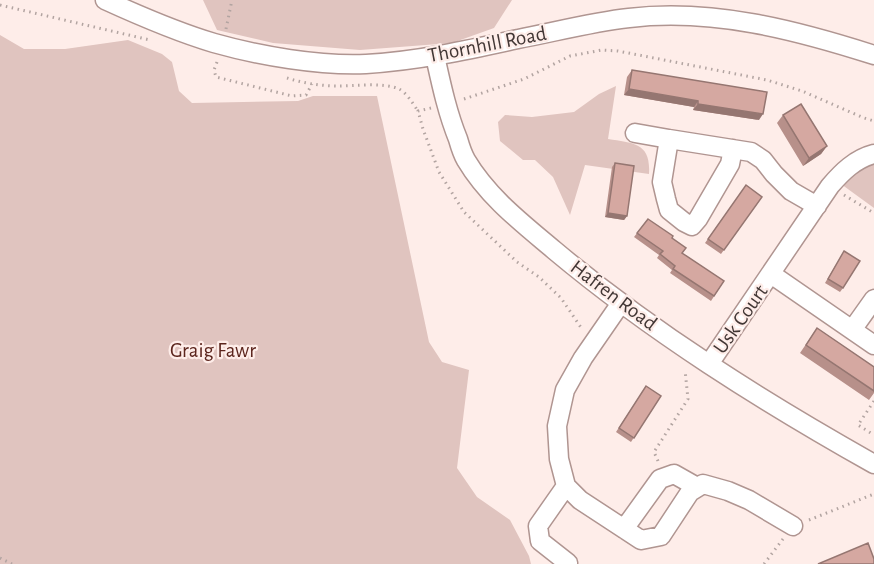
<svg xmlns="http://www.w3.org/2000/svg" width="874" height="564" font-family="'Alegreya Sans',sans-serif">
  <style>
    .green { fill: #e0c4bf }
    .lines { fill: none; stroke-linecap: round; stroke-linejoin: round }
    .minor-casing { stroke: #b09591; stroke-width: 21 }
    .path { stroke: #b2a4a1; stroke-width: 3; stroke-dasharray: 1.5 4.5; stroke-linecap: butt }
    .minor { stroke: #fff; stroke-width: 18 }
    .wall { fill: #b7908a }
    .shaded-wall { fill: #957671 }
    .building { fill: #d5a8a1; stroke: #957671; stroke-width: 1.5 }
    .labels { text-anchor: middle; stroke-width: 4.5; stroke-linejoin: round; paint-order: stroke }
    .street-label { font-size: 21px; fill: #423735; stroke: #feede9 }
    .park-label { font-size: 21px; fill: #5c251d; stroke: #feede9 }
  </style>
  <rect width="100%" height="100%" fill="#feede9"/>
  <path class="green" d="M 203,0 L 512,0 L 494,28 L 452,43 L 360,50 L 273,43 L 217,30 Z
    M 0,35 L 24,49 L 65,49 L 128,40 L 162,54 L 172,62 L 179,91 L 192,103 L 298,101 L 313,96 L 377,96 L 429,342 L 442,362 L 469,370 L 457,468 L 477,497 L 510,520 L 529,556 L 531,564 L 0,564 Z
    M 616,86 L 608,139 C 634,143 651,143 649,174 L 585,165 L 570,215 L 553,177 L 535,160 L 523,160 L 500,141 L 498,122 L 505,115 L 532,117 L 574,112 L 599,94 Z
    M 874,161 L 874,208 L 841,184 L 854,172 Z"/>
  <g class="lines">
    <defs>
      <path id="minor" d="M 105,0 C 140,16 177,32 214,43 C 260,56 319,66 366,64 C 417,61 468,50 518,39 C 555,32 592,22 629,18 C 712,8 796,30 874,55
        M 435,56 C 441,83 447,112 458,139 C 460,146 462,153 466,160 C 488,197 522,223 554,250 C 652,332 762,401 874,464
        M 635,133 L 669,139
        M 733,149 L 730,164 L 698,219 L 692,226 L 684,222 L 669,210 L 666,199 L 662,182 L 669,139 L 751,152 L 763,160 L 774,174 L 791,191 L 817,206
        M 771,274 L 874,345
        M 621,303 L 583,358 L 565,390 L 557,426 L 559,459 L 566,486 L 580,500 L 641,540 L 661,536 L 690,492 L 703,484 L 728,491 L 749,500 L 793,526
        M 852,330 L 874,299
        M 709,364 L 830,186 C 842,172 855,159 874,154
        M 566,486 L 538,526 L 540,541 L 568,563
        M 624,529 L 660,479 L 674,474 L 697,487"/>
    </defs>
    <use href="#minor" class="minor-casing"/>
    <path class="path" d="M 0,5 L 150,40
      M 226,29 L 232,0
      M 217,62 L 214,70 L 216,77 L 292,96 L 306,95 L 312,84
      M 287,78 C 303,83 320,86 338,86 C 354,86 384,82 399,89 C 407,93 413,104 418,111
      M 464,99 L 524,79 L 570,56 L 602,50 L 618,51 L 767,80 L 802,91 L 864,118 L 874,121
      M 431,108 L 418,111 L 423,129 L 439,172 L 464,212 L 517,262 L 539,277 L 561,298 L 582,329
      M 844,195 L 874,213
      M 874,401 L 858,425 L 874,435
      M 658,461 L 654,452 L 688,399 L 685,370
      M 809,520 L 874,494
      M 0,558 L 12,564
      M 764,564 L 783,539"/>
    <use href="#minor" class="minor"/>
  </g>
  <path class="wall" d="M 632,70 L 759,120 L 693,110 L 694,107 L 624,95 L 627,77 Z
    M 783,115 L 827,146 L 821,154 L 803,166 L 777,123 Z
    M 615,163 L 627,216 L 624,220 L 605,217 L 612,167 Z
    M 746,185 L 762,197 L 721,254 L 705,243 Z
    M 648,219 L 672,238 L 682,253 L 724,281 L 711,301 L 670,273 L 672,270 L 657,258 L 659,255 L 634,237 Z
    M 841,256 L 843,288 L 840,292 L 825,283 Z
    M 817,328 L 874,367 L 874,393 L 869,400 L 800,353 Z
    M 646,386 L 661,396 L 631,442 L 616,432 Z"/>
  <path class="shaded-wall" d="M 629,89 L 698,101 L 694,107 L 624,95 Z
    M 698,104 L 763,114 L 759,120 L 693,110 Z
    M 827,146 L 821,154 L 803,166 L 809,158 Z
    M 608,213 L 627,216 L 624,220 L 605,217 Z"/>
  <path class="building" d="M 632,70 L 767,92 L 763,114 L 698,104 L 698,101 L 629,89 Z
    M 801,104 L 827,146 L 809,158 L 783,115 Z
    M 615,163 L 634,166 L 627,216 L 608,213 Z
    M 746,185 L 762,197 L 724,250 L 708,239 Z
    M 648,219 L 673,236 L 672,238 L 686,248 L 682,253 L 724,281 L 714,296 L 673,269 L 675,266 L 660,254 L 663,251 L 637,233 Z
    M 844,251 L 860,261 L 843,288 L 828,279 Z
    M 817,328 L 874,367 L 874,391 L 806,345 Z
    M 646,386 L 661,396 L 634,438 L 619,428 Z
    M 868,543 L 874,559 L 874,564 L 818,564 Z"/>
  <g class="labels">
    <g class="street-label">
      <text transform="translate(487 44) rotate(-11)" y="7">Thornhill Road</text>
      <text transform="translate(614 295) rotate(37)" y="7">Hafren Road</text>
      <text transform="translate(740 319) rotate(-55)" y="7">Usk Court</text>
    </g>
    <g class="park-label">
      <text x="213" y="357">Graig Fawr</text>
    </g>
  </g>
</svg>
